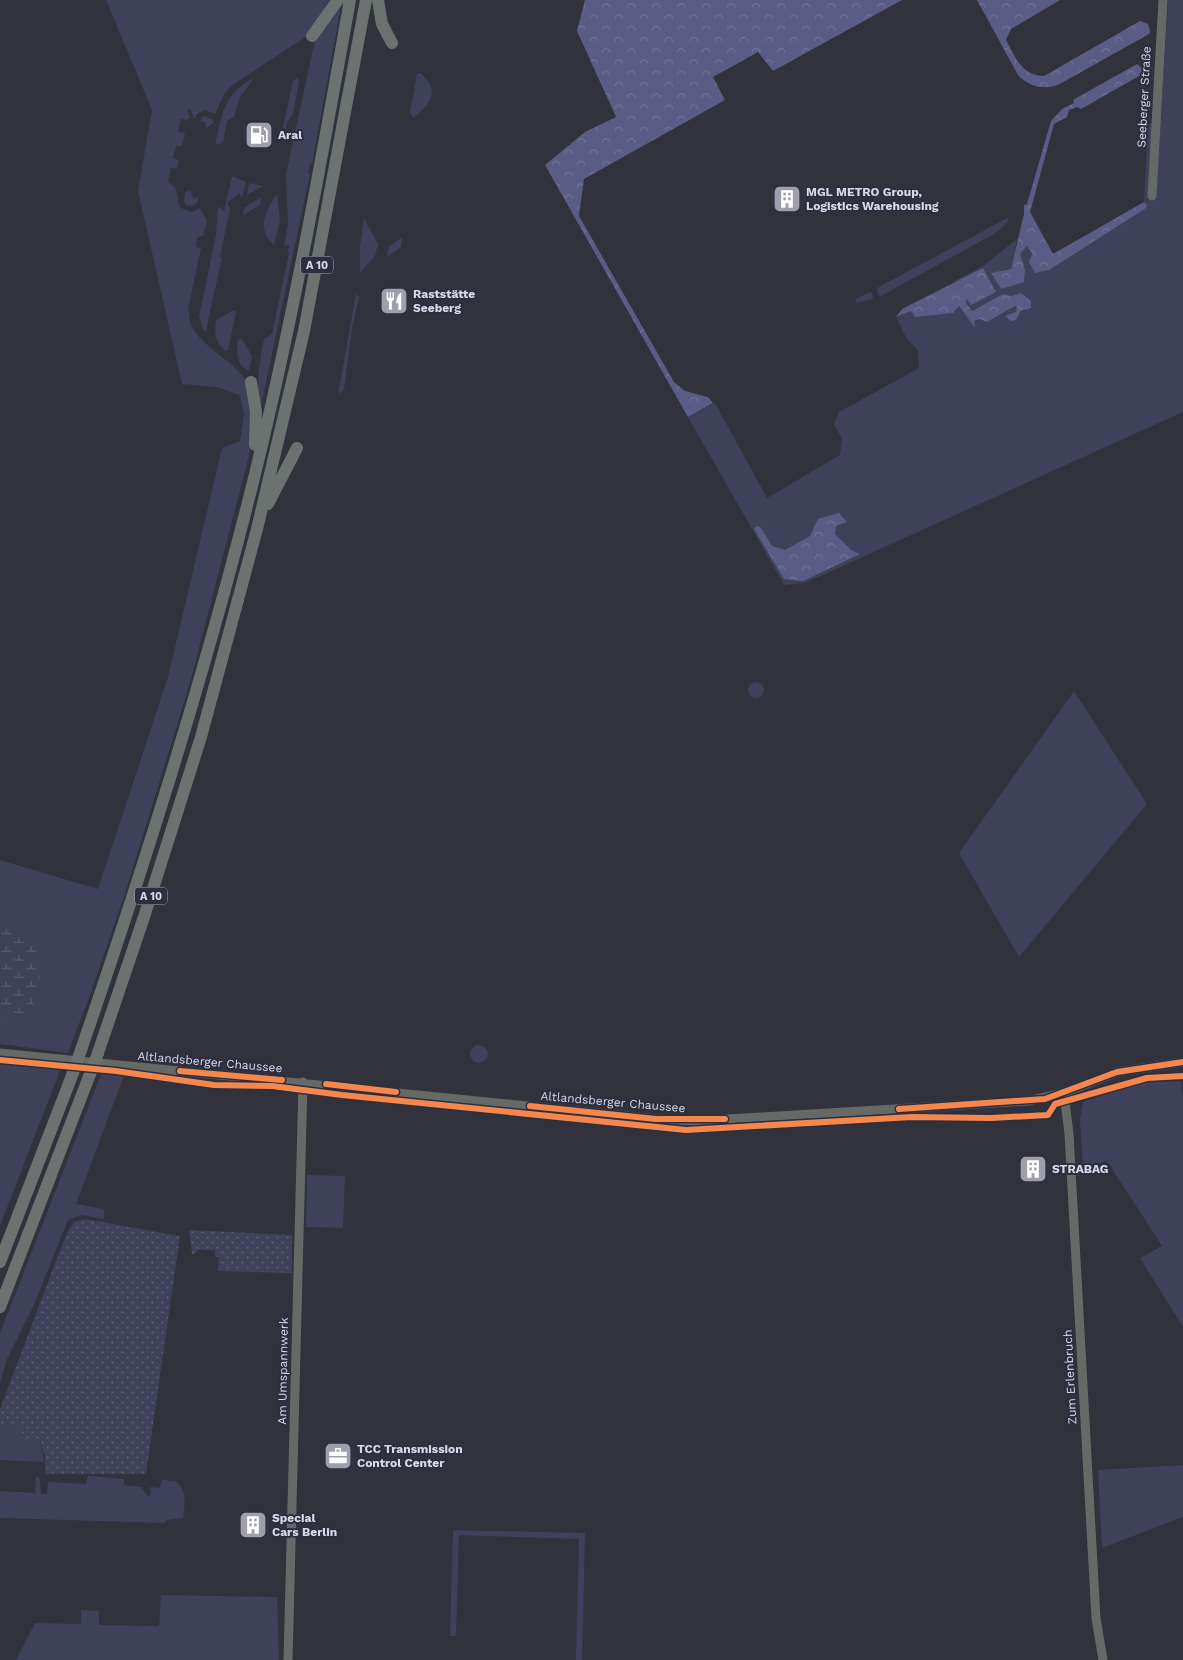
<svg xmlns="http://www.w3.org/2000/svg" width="1183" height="1660" font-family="'Work Sans',sans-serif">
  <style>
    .green { fill: #3e4159 }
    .forest { fill: url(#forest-crowns) }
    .wetland { fill: url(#wetland-marsh) }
    .garden { fill: url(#garden-dots) }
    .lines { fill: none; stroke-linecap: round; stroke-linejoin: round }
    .minor { stroke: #666a67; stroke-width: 9 }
    .highway { stroke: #6c7270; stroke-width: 12 }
    .highway-bridge { stroke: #6c7270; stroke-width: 12 }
    .cycleway-casing { stroke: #2d2f40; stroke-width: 9 }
    .cycleway { stroke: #f5874c; stroke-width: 6 }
    .labels { text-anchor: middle; stroke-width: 4; stroke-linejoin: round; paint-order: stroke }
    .shield { fill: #2d2f40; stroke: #a5a7b4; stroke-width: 1 }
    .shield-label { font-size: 11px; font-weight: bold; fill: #d9dae6 }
    .street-label { font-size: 12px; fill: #d9dae6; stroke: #2d2f40 }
    .poi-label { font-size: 12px; font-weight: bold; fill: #d9dae6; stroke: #2d2f40; text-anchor: start }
  </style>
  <defs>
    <pattern id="forest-crowns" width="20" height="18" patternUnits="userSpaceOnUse" patternTransform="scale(1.25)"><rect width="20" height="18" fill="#5a5c85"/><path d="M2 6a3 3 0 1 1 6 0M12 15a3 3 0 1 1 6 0" fill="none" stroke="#717396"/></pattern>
    <pattern id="wetland-marsh" width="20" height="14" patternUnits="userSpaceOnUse" patternTransform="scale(1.25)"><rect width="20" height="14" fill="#3e4159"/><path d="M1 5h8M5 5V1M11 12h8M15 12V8" fill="none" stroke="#595c71"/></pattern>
    <pattern id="garden-dots" width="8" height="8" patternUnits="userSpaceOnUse" patternTransform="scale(1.25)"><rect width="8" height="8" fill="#3e4159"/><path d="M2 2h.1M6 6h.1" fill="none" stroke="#595c71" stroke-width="1.8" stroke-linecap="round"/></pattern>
  </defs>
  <rect width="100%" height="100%" fill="#31323c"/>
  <path class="green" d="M 106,0 L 334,0 L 307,36 L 231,86 L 225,93 L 215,114 L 205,110 L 197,114 L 194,120 L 191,110 L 187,108 L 190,118 L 187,120 L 181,119 L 178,132 L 185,133 L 182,146 L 176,146 L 173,158 L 179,160 L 177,169 L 171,168 L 168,182 C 181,188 175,199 181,208 L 192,212 L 200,208 L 207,221 L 203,236 L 197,237 L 196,247 L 201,248 L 188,309 C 190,314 189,321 192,327 C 206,352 239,361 250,389 L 251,448 L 190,683 L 124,897 L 90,995 L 68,1053 L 0,1044 L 0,860 L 98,889 L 168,677 L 222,448 L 240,441 L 244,413 L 239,395 L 217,387 L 182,384 L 138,191 L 152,110 Z
    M 1168,0 L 1183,0 L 1183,412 L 805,583 L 784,585 L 688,417 L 715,403 L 767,498 L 840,455 L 842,439 L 834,424 L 839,412 L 919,368 L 918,350 L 907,339 L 896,317 L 911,311 L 958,305 L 974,326 L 974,322 L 980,319 L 987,322 L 1015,306 L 1017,306 L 1016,320 L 1021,311 L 1025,311 L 1031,301 L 1021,293 L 1011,296 L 1003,294 L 972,311 L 966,303 L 968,299 L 971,305 L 983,268 L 957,283 L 954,281 L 983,266 L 1017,239 L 1011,269 L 992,273 L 1025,269 L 1020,254 L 1027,246 L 1032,254 L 1035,273 L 1147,205 L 1144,202 L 1148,124 L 1152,123 L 1148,200 L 1156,195 Z
    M 341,7 L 312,164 L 310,164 L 308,173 L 310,174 L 259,415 C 257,385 258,369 264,339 L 272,334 L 289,252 L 287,251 L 290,247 L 288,244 L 284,246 L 288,224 L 286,174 L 314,45 L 317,36 Z
    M 420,73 C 441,90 431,105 413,118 L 410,112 L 417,74 Z
    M 254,78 L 240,97 L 234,117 L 227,121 L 223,143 L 215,145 C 222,114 223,94 254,78 Z
    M 297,78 L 299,81 L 293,114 L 287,122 L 286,129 L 283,128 L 293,81 Z
    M 205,116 L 212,119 L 214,122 L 207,128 L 204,121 L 200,123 L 202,117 Z
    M 232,176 L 246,182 L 242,198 L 239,193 L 227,203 L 230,208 L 220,257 L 222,258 L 206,330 L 204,331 L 199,317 L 216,235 L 218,206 L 224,211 Z
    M 249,183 L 263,186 L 247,195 Z
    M 190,190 L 194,199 L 199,196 L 197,203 L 192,206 L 186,205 L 184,201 L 185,193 Z
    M 277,194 L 280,220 L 274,245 C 256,230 265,210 277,194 Z
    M 261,197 L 260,205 L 243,215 L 244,208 Z
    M 1009,217 L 1007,223 L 994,234 L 881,296 L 878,295 L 877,288 Z
    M 364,218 L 378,244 L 375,256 L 360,273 L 360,246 Z
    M 402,237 L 401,247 L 387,257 L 389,247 Z
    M 869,292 L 872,293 L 873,299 L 856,303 L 856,299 Z
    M 356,294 L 359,297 L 352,329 L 344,390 L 338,394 Z
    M 234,310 L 236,312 L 228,350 L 226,351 C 215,342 214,334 216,320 Z
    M 242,339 L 252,356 L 249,371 C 236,365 236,352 238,340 Z
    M748 690a8 8 0 1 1 16 0a8 8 0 1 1-16 0Z
    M 1074,691 L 1147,804 L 1019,957 L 959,853 Z
    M470 1054a9 9 0 1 1 18 0a9 9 0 1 1-18 0Z
    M 0,1062 L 61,1068 L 0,1226 Z
    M 109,1071 L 124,1075 L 76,1204 L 104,1209 L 104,1219 L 82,1215 L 68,1220 L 33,1307 L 7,1359 L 0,1383 L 0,1333 L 102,1072 Z
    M 1181,1081 L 1183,1099 L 1183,1327 L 1140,1258 L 1162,1246 L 1107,1161 L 1083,1168 L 1080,1120 L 1083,1102 L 1137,1083 Z
    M 307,1175 L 345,1176 L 343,1228 L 306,1227 Z
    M 0,1409 L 7,1411 L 40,1440 L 44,1462 L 0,1460 Z
    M 1183,1465 L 1183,1517 L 1102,1548 L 1098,1470 Z
    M 36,1476 L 40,1479 L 41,1494 L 47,1494 L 48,1482 L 86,1484 L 88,1476 L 124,1479 L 124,1485 L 141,1487 L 148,1496 L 151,1495 L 150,1487 L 160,1488 L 162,1480 L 175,1481 C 188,1490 185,1506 183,1518 L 167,1520 L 164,1523 L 0,1518 L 0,1491 L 35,1493 Z
    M 453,1530 L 585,1533 L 582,1660 L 576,1660 L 579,1539 L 459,1535 L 456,1636 L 450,1636 Z
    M 161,1595 L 277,1597 L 279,1660 L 16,1660 L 35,1623 L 81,1624 L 81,1610 L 99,1611 L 99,1625 L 159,1626 Z"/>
  <path class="forest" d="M 585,0 L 902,0 L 773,71 L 758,52 L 713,77 L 725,100 L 584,179 L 579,216 L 674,382 L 685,391 L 708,397 L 713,403 L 688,417 L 545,165 L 585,132 L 616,117 L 577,31 Z
    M 977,0 L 1060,0 L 1011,29 L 1006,40 C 1016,58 1021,75 1044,76 L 1140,21 L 1148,24 L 1150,31 L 1149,34 L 1058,85 C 1042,90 1030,87 1018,75 Z
    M 1137,64 L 1146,72 L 1081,109 L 1077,107 L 1069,110 L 1067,117 L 1054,124 L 1030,212 L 1053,254 L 1144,202 L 1147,205 L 1146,208 L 1049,270 L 1035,273 L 1029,262 L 1032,254 L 1027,246 L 1020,254 L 1025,269 L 1024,282 L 1001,289 L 991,273 L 1011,269 L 1024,214 L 1024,205 L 1027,204 L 1051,121 L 1062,109 L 1074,103 L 1073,100 Z
    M 983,268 L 996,292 L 971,305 L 967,299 L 966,303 L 972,311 L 1003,294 L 1011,296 L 1021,293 L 1031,301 L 1031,308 L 1021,311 L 1016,320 L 1011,321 L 1005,316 L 1016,312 L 1017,307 L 1015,306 L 987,322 L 980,319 L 974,321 L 975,328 L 959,306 L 953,313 L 915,317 L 911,311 L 896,317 L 902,309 Z
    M 839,513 L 847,522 L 836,526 L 835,534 L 851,550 L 860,554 L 803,581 L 784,579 L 754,529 L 757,526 L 761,528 L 772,546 L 785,550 L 810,536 L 818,519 Z"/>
  <path class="wetland" d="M 0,927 L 21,928 L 23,938 L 32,939 L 40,947 L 35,964 L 40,978 L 37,998 L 28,1015 L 18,1024 L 0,1013 Z"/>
  <path class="garden" d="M 84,1219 L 180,1236 L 146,1474 L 45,1474 L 45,1458 L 40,1440 L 22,1438 L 22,1425 L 0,1425 L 0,1409 L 66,1235 L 74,1222 Z
    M 189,1230 L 292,1235 L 292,1273 L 218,1271 L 219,1257 L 215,1257 L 215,1250 L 197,1250 L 195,1254 L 192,1254 Z"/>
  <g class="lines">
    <path class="minor" d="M 1152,196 L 1163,0
      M 0,1053 L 656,1119 L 694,1121 L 1028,1101 L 1064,1093 L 1117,1072 L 1183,1062
      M 1064,1093 L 1069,1134 L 1096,1618 L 1103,1660
      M 288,1660 L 303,1082"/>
    <path class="highway" d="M 378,0 L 382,24 L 392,43
      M 312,36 L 338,0
      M 251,382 L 256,412 L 255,445
      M 268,504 L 297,448
      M 81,1050 C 143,870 201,687 248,502 C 290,337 320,168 350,0
      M 98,1053 L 144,917 L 201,737 L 257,529 L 304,331 L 366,0
      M 0,1262 L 73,1073
      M 0,1307 L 90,1074"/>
    <path class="highway-bridge" d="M 73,1073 L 81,1050
      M 90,1074 L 98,1053"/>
    <defs>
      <path id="cycleway" d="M 0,1060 L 116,1071 L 214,1085 L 272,1086 L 342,1095 L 686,1130 L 912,1117 L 991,1118 L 1048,1115 L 1055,1104 L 1147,1078 L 1183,1076
        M 180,1071 L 282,1080
        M 326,1084 L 396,1092
        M 530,1106 L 656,1119 L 725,1119
        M 899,1109 L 1045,1099 L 1117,1072 L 1183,1062"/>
    </defs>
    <use href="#cycleway" class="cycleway-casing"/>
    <use href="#cycleway" class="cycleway"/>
  </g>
  <defs>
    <symbol id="fuel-square" viewBox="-11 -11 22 22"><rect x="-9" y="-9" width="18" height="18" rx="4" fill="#9e9faa" stroke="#2d2f40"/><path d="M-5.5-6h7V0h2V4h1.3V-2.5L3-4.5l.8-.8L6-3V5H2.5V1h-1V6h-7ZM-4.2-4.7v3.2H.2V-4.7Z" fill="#fff"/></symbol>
    <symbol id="building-square" viewBox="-11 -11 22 22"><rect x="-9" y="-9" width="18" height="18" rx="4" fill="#9e9faa" stroke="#2d2f40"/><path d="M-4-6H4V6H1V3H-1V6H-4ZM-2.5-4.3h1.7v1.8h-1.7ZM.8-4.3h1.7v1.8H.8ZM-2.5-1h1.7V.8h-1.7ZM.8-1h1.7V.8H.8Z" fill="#fff"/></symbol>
    <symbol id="restaurant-square" viewBox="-11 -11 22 22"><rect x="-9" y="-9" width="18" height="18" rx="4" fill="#9e9faa" stroke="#2d2f40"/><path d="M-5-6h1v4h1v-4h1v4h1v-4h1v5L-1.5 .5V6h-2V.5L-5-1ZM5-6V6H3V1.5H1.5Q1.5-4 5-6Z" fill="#fff"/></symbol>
    <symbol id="office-square" viewBox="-11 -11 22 22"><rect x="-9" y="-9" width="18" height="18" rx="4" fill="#9e9faa" stroke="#2d2f40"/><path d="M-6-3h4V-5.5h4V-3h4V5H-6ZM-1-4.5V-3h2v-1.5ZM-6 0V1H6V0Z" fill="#fff"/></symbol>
  </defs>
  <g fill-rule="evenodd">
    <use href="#fuel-square" x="243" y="119" width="32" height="32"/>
    <use href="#building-square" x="771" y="183" width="32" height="32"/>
    <use href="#restaurant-square" x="378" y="285" width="32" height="32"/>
    <use href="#building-square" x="1017" y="1153" width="32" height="32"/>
    <use href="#office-square" x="322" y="1440" width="32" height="32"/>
    <use href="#building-square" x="237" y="1509" width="32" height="32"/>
  </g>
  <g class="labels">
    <g class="shield">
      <rect x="301" y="256.5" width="32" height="17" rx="4"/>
      <rect x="135" y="887.5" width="32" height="17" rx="4"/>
    </g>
    <g class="shield-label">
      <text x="317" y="269">A 10</text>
      <text x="151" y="900">A 10</text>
    </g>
    <g class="street-label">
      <text transform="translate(1144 97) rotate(-87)" y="4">Seeberger Straße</text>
      <text transform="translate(210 1062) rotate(5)" y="4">Altlandsberger Chaussee</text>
      <text transform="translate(613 1102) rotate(5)" y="4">Altlandsberger Chaussee</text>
      <text transform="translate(283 1371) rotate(-89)" y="4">Am Umspannwerk</text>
      <text transform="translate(1070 1377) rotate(-93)" y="4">Zum Erlenbruch</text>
    </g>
    <g class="poi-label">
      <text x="278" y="139">Aral</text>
      <text x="806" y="196">MGL METRO Group,<tspan x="806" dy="14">Logistics Warehousing</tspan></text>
      <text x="413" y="298">Raststätte<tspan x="413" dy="14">Seeberg</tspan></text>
      <text x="1052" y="1173">STRABAG</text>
      <text x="357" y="1453">TCC Transmission<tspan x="357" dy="14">Control Center</tspan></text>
      <text x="272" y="1522">Special<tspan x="272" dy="14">Cars Berlin</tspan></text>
    </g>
  </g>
</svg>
